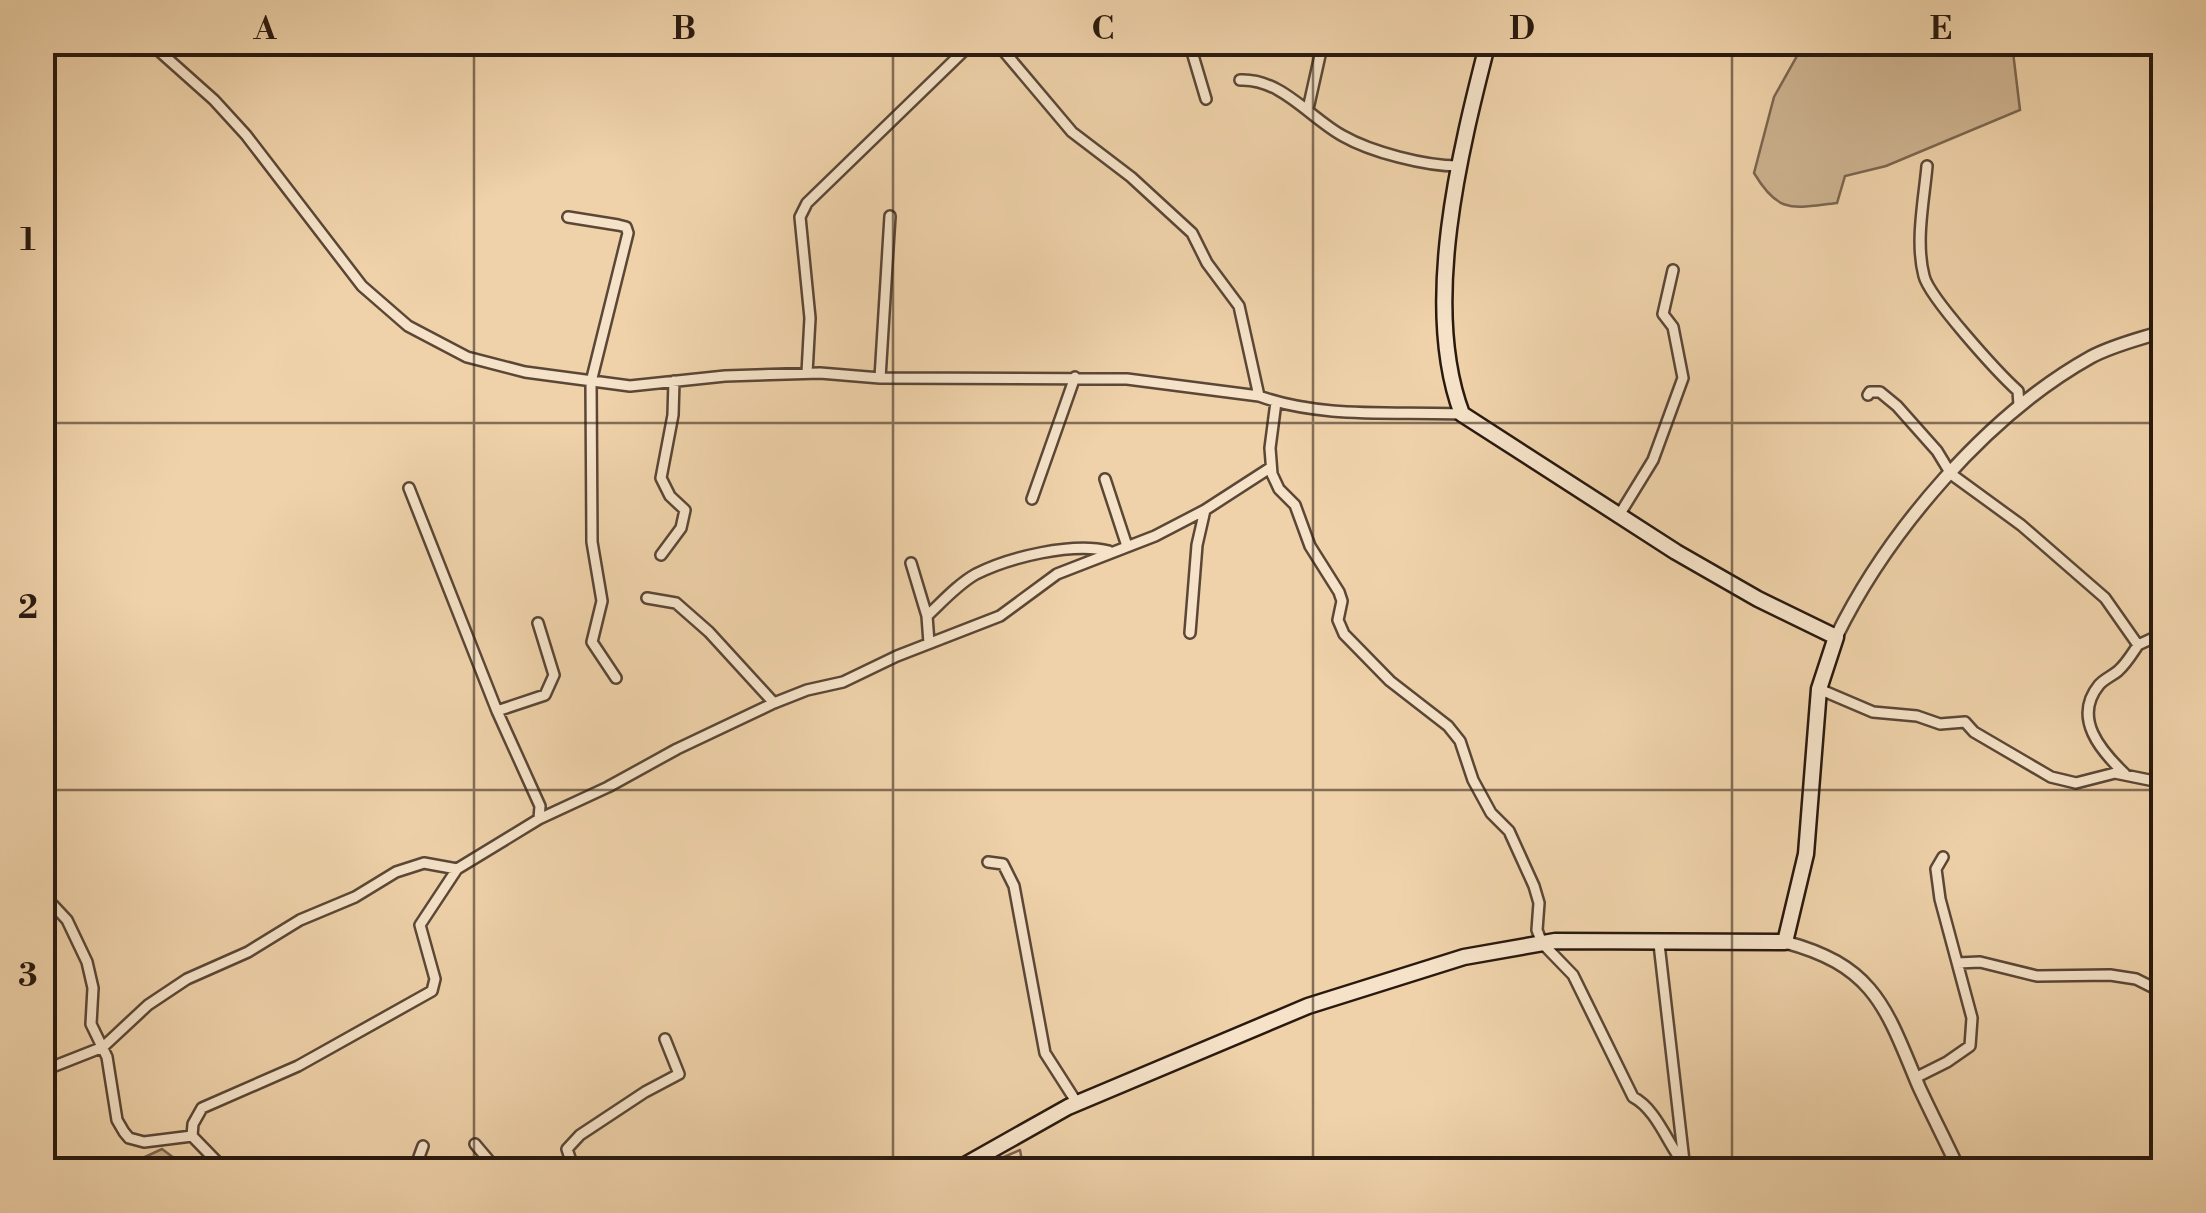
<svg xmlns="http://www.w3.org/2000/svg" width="2206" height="1213" font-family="'Libre Bodoni',serif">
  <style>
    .green { fill: #cdb390; stroke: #7b6650; stroke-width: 2.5 }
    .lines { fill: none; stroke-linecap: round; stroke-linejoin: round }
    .stream { stroke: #78624c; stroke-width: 2.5 }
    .minor-casing { stroke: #5a4736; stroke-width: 14 }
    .tertiary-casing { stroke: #5a4736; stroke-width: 16 }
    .secondary-casing { stroke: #29190f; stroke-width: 19 }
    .minor { stroke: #f5e2c8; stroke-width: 9 }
    .tertiary { stroke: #f5e2c8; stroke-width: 11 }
    .secondary { stroke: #f5e2c8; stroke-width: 14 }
    .grid { fill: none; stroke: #29190f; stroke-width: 2.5; stroke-opacity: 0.55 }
    .neatline { fill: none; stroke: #29190f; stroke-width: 4 }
    .grid-label { font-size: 32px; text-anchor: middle; font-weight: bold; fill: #29190f }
  </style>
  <rect width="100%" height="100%" fill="#efd2aa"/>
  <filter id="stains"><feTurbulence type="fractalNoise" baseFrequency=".002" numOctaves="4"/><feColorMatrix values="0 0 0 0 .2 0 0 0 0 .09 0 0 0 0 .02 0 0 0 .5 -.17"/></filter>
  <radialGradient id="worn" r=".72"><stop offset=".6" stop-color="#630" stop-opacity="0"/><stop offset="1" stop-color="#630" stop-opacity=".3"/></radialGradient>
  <path class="green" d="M 1824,43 L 2023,43 L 2013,52 L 2020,110 L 1886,166 L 1845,176 L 1837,203 C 1793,208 1779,215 1754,173 L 1774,97 L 1797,56 Z
    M 162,1149 L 190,1170 L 117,1170 Z"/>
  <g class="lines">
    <path class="stream" d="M 974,1170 L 1020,1150 L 1022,1161 L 1010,1170"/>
    <defs>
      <path id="minor" d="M 149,42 L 214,100 L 246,135 L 362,286 L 408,326 L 467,357 L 525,372 L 630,386 L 725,376 L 820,373 L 880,378 L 1127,379 L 1259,396 C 1322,419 1396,411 1462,414
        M 996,42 L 1072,132 L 1131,177 L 1192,233 L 1207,263 L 1239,306 L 1259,396
        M 1189,42 L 1206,99
        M 1240,80 C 1281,78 1310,118 1343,136 C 1371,152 1425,166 1458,166
        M 1308,109 L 1323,42
        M 1927,166 C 1924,200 1915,242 1924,276 C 1929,297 1998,373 2018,391 L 2019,405
        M 568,217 L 618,225 L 626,227 L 628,233 L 591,382 L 592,542 L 602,601 L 592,642 L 616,678
        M 807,373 L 810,318 L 800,217 L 807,203 L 973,42
        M 880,378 L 890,216
        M 1868,395 L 1870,392 L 1880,392 L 1897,406 L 1937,451 L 1951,474 L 2021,525 L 2105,598 L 2138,645 C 2132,654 2126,664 2118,671 C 2112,676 2104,679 2099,685 C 2072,718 2101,751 2125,774
        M 1276,402 L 1270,448 L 1272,474 L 1279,489 L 1295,505 L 1310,546 L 1339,592 L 1342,601 L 1338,620 L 1344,634 L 1390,681 L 1448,726 L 1460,741 L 1473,780 L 1491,813 L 1509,831 L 1534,886 L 1539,903 L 1537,930 L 1542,943 L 1573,975 L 1633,1097 C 1656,1109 1667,1142 1683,1163
        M 1105,479 L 1127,546
        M 409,488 L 497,711 L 540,806 L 539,819
        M 1032,499 L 1075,377
        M 1618,517 L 1653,460 L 1683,378 L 1673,327 L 1663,314 L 1673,270
        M 661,555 L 681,528 L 685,510 L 670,496 L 661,478 L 673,415 L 674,381
        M 911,563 L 927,616 L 929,643
        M 647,598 L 676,603 L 709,632 L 774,703
        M 927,616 C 942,602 958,584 976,574 C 1010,557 1072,542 1109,551
        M 1190,633 L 1197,545 L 1205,510 L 1270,468
        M 2138,645 L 2164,633
        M 1819,689 L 1873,712 L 1917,716 L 1940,724 L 1965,722 L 1974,732 L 2051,777 L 2076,783 L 2115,773 L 2164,783
        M 497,711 L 545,695 L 554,675 L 538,623
        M 988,862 L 1003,864 L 1014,886 L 1045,1053 L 1077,1103
        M 53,905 L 67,920 L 87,962 L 93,988 L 91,1024 L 107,1057 L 117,1120 L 124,1132 L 129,1138 L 144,1142 L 192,1136
        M 1659,944 L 1685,1170
        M 1958,963 L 1980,962 L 2037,976 L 2110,975 L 2136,979 L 2164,993
        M 42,1071 L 103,1047 L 148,1005 L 187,979 L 248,952 L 300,920 L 355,897 L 396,872 L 424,863 L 457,869
        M 1915,1078 L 1947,1062 L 1970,1046 L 1972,1018 L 1940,899 L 1936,869 L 1943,857
        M 475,1144 L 497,1170
        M 423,1146 L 419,1157 L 426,1170
        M 225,1170 L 192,1136 L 193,1124 L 202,1108 L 298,1066 L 432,991 L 435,979 L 420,925 L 457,869 L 539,819 L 608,787 L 677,749 L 774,703 L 807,690 L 843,682 L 897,656 L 1000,616 L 1057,574 L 1155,536 L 1205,510
        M 574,1170 L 567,1149 L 580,1135 L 645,1092 L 679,1074 L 665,1039"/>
      <path id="tertiary" d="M 1836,637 C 1888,531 1987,415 2091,357 C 2113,345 2140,339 2164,331
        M 1785,942 C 1875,966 1886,1008 1919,1087 C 1932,1115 1946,1142 1959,1170"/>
      <path id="secondary" d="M 956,1170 L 1068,1107 L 1308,1006 L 1464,957 L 1555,941 L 1785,942 L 1806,854 L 1819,689 L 1836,637 L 1758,599 L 1676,552 L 1462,414 C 1421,306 1460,151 1488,42"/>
    </defs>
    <use href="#minor" class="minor-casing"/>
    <use href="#tertiary" class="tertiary-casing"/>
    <use href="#secondary" class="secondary-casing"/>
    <use href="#minor" class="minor"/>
    <use href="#tertiary" class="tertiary"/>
    <use href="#secondary" class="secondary"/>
  </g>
  <path class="grid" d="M 474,42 L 474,1170M 893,42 L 893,1170M 1313,42 L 1313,1170M 1732,42 L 1732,1170M 42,423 L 2164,423M 42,790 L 2164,790"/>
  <rect width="2206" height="1213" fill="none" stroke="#efd2aa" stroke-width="110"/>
  <rect x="55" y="55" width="2096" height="1103" class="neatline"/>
  <g class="grid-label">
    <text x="265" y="39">A</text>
    <text x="684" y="39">B</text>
    <text x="1103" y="39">C</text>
    <text x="1522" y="39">D</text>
    <text x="1941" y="39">E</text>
    <text x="28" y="250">1</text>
    <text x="28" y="618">2</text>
    <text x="28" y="986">3</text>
  </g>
  <rect width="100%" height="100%" filter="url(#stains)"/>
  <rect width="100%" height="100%" fill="url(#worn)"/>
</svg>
